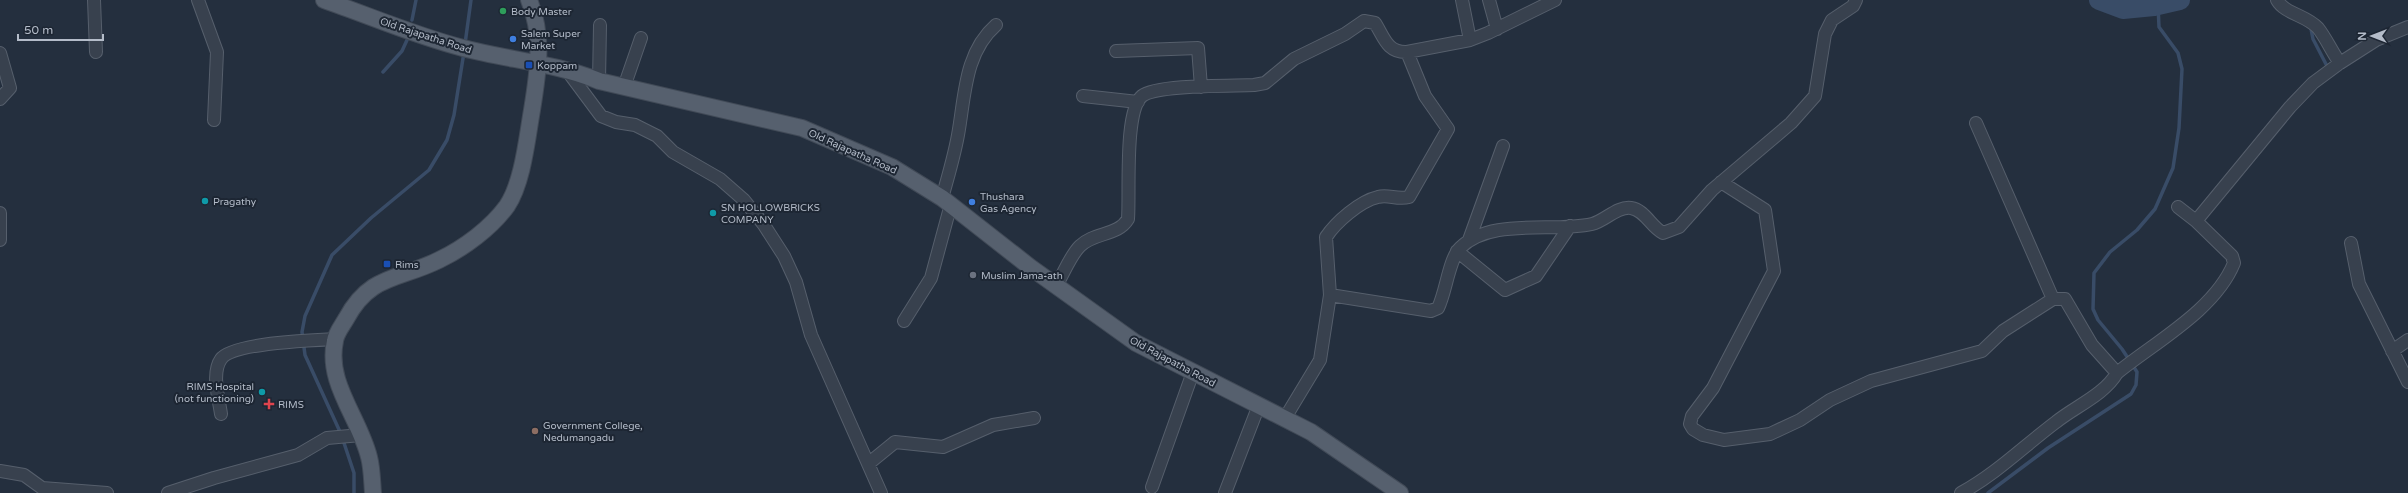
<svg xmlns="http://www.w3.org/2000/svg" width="2408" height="493" font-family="'Varela Round',sans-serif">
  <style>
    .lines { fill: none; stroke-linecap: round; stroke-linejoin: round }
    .stream { stroke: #394c67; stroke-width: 3.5 }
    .river { stroke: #394c67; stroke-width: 20 }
    .minor-casing { stroke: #565f6c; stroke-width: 14 }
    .major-casing { stroke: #414a57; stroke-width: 18 }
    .minor { stroke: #38414e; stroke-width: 12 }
    .major { stroke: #56606e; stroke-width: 16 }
    .leisure-dot { fill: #2e9e5b; stroke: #1d2633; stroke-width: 1.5 }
    .shop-dot { fill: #3f7fe0; stroke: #1d2633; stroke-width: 1.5 }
    .transit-dot { fill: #1a4fb4; stroke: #1d2633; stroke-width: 1.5 }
    .culture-dot { fill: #0f9aa8; stroke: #1d2633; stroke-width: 1.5 }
    .worship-dot { fill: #6b7280; stroke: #1d2633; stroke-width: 1.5 }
    .health-dot { fill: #e0444e; stroke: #1d2633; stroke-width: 1.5 }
    .education-dot { fill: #8d6e63; stroke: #1d2633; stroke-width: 1.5 }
    .labels { text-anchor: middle; stroke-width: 4; stroke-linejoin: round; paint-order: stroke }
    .poi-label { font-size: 10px; fill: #b4bcc9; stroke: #1d2633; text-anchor: start }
    .street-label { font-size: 10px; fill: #b4bcc9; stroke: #1d2633 }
  </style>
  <rect width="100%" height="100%" fill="#242f3e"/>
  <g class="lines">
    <path class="stream" d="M 412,20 L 416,0
      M 2311,29 L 2313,39 L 2328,68
      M 465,44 L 471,0
      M 383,72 L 402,51 L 407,40
      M 341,434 L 305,355 L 302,332 L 305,316 L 332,255 L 371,218 L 429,170 L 447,140 L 454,115 L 464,52
      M 343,440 L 354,473 L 354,493
      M 1988,493 L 2048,448 L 2131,394 L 2136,385 L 2137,372 L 2122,349 L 2098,320 L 2093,309 L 2094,273 L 2110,252 L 2137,230 L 2155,209 L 2173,168 L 2179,128 L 2182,69 L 2178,53 L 2159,27 L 2158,5"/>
    <path class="river" d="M 2099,0 L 2123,9 L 2154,6 L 2180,0"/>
    <defs>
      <path id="minor" d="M 94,0 L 96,52
        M 198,0 L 217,52 L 214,120
        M 1462,0 L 1470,40
        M 1489,0 L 1497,29
        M 2277,0 C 2285,14 2306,15 2318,28 C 2326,38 2332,52 2340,63 L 2376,40 L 2408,27
        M 1116,51 L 1198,48 L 1201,87
        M 0,53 L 10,88 L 0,99
        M 566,69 L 601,116 L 616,122 L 635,125 L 657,136 L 673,152 L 720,179 L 744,200 L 764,225 L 784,256 L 796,282 L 811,335 L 881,493
        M 599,81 L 600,25
        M 624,87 L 641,38
        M 1083,96 L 1138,102
        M 1976,123 L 2053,299
        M 1721,182 L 1765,210 L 1774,271 L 1713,388 L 1692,416 L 1690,424 L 1693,429 L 1703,435 L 1724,440 L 1770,434 L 1800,420 L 1830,400 L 1871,381 L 1982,351 L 2003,331 L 2053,299 L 2065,299 L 2092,345 L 2117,373
        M 942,198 C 948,177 954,157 958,135 C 965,97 964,53 996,25
        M 2178,207 L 2196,221
        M 0,213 L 0,240
        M 1469,240 L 1503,146
        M 2351,243 L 2359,284 L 2408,382
        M 1457,251 L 1505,290 L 1536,276 L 1570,226
        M 1057,284 C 1064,273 1070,256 1080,246 C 1094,232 1118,236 1128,219 C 1130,194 1124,111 1142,96 C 1157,84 1233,86 1254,85 L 1265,83 L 1294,59 L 1345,34 L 1364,21 L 1375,23 C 1384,37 1387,53 1407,52 L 1470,40 L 1488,33 L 1555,0
        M 1330,295 L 1431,311 L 1438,308 C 1446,292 1449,259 1460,248 C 1491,217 1553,233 1592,224 C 1605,221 1617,206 1631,208 C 1645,210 1651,227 1663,233 L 1679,227 L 1712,190 L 1791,123 L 1815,96 L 1825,34 L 1832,20 L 1853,6 L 1856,0
        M 904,321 L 931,278 L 951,204
        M 2392,351 L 2408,340
        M 221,414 C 219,399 211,373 221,359 C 232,343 314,340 335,339
        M 1285,418 L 1320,360 L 1330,295 L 1326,237 C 1336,222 1360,201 1378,197 C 1388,194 1397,200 1409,197 L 1448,129 L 1425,96 L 1407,52
        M 868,464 L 895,442 L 943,447 L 993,425 L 1034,418
        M 0,471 L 24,475 L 42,488 L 107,493
        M 1152,487 L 1193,372
        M 168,493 L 214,478 L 298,455 L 327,438 L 361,435
        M 1225,493 L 1259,405
        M 1961,493 C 1996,474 2024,446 2056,422 C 2076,406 2104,395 2117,373 C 2155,342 2215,310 2234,263 L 2232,256 L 2196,221 L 2290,107 L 2313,83 L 2340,63"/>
      <path id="major" d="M 324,0 C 370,16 416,36 463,48 C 508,60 555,63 599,81 L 802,128 L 892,167 L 942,198 L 1030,267 L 1136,343 L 1311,432 L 1400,493
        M 373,493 C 372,481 372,468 369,457 C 359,417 326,383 335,341 C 336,333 342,326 346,319 C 370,274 399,280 439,260 C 464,248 491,228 507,206 C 523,182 527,138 532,110 C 538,73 544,36 529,0"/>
    </defs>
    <use href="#minor" class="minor-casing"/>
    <use href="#major" class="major-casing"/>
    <use href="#minor" class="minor"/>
    <use href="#major" class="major"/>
  </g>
  <circle class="leisure-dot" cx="503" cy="11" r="4"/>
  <g class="shop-dot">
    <circle cx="513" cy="39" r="4"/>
    <circle cx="972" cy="202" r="4"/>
  </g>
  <g class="transit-dot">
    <rect x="525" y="61" width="8" height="8" rx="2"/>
    <rect x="383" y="260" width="8" height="8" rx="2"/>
  </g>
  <g class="culture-dot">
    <circle cx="205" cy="201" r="4"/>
    <circle cx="713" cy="213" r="4"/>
    <circle cx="262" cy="392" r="4"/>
  </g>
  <circle class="worship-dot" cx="973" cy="275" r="4"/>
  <path class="health-dot" d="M267 398h4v4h4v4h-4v4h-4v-4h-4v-4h4z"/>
  <circle class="education-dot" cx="535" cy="431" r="4"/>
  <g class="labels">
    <g class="poi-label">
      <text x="511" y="15">Body Master</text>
      <text x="521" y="37">Salem Super<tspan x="521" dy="12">Market</tspan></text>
      <text x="537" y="69">Koppam</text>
      <text x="980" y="200">Thushara<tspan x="980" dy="12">Gas Agency</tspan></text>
      <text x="213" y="205">Pragathy</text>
      <text x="721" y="211">SN HOLLOWBRICKS<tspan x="721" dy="12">COMPANY</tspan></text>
      <text x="395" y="268">Rims</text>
      <text x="981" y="279">Muslim Jama-ath</text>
      <text x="254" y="390" text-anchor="end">RIMS Hospital<tspan x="254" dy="12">(not functioning)</tspan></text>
      <text x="278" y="408">RIMS</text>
      <text x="543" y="429">Government College,<tspan x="543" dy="12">Nedumangadu</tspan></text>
    </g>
    <g class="street-label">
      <text transform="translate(426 35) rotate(18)" y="4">Old Rajapatha Road</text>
      <text transform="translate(853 151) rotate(24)" y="4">Old Rajapatha Road</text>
      <text transform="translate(1173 361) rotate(28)" y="4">Old Rajapatha Road</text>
    </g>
  </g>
  <g transform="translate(2372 36) rotate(270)" stroke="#1d2633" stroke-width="3" paint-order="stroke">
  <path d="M0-3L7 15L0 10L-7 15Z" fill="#b4bcc9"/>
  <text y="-6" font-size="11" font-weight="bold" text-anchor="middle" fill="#b4bcc9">N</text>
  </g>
  <path d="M18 34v6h85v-6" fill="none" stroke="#b4bcc9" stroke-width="2"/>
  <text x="24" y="34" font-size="12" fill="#b4bcc9" stroke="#1d2633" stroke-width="3" paint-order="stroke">50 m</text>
</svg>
